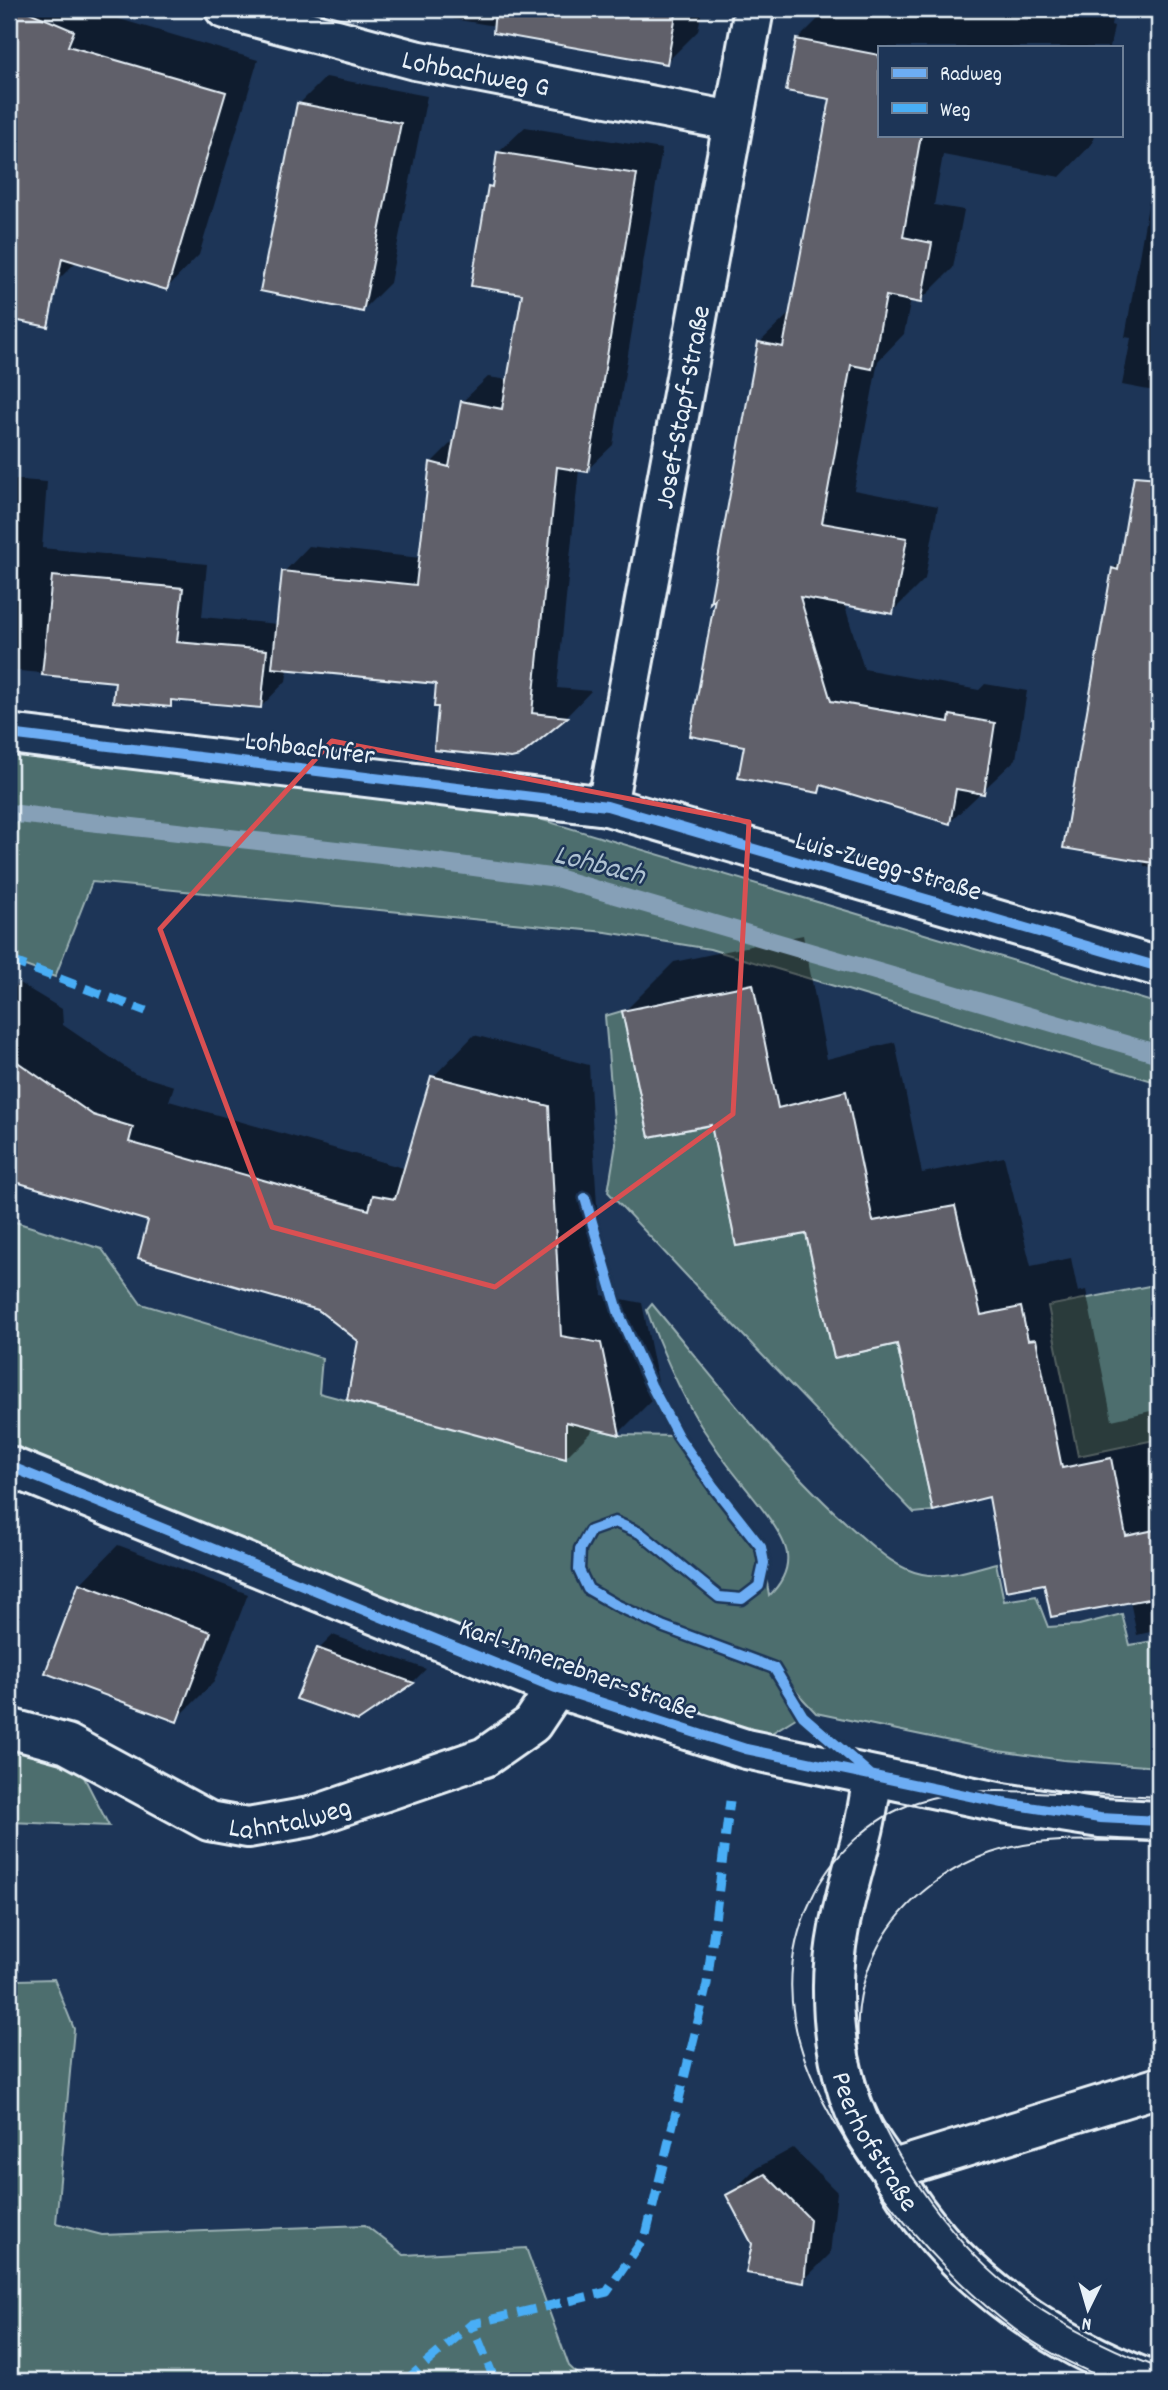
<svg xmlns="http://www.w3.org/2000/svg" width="1168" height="2390" font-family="Dekko,sans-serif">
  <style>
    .green { fill: #4d6e6e; stroke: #9ab0b3; stroke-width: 2 }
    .shadow { fill: #0007 }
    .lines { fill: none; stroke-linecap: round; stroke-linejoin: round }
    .stream { stroke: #86a0b7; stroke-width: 18 }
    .building { fill: #60606a; stroke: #e8f1f8; stroke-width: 2 }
    .minor-casing { stroke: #e8f1f8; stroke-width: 44 }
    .tertiary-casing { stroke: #e8f1f8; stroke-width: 44 }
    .minor { stroke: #1d3557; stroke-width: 38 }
    .tertiary { stroke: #1d3557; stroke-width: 38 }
    .tram { stroke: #e8f1f8; stroke-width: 2 }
    .quiet { stroke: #49aef6; stroke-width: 9; stroke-dasharray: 18 9; stroke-linecap: butt }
    .cycleway-casing { stroke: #1d3557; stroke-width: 15 }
    .cycleway { stroke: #6dadf4; stroke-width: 10 }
    .marked { fill: none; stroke: #da5052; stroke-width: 5; stroke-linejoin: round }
    .labels { text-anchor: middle; stroke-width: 5; stroke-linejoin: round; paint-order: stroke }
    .street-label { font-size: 28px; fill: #e8f1f8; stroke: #1d3557 }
    .water-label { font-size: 30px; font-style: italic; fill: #afc2d2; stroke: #1d3557 }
  </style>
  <rect width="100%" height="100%" fill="#1d3557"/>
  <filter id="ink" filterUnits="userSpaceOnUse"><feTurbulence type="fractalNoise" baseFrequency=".0143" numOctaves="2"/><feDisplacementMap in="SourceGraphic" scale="14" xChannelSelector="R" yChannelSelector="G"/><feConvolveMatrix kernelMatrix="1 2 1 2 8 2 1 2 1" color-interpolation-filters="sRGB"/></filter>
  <g filter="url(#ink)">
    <path class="green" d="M 9,734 L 412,781 L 1159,1004 L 1159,1083 L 710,949 L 606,932 L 92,882 L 55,977 L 9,960 Z
      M 622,1011 L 649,1137 L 711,1125 L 736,1246 L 806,1234 L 834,1358 L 897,1344 L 933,1511 L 914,1513 L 715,1306 L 608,1192 L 616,1144 L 605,1016 Z
      M 9,1220 L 102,1249 L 141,1304 L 322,1358 L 319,1393 L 566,1459 L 566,1422 L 620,1435 L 678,1436 L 764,1563 L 769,1596 C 780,1585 789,1570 787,1554 C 784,1530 743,1486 728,1465 C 719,1453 710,1439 701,1426 C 681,1394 659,1345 647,1310 L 652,1304 C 717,1382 779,1464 855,1531 C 875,1548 896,1569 922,1574 C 946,1579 973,1569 996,1563 L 1004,1601 L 1036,1596 L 1048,1627 L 1079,1625 L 1122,1614 L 1130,1645 L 1159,1640 L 1159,1767 L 1063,1760 L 998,1751 L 816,1713 L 776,1670 L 799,1716 L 746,1749 L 9,1466 Z
      M 1159,1284 L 1159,1439 L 1078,1456 L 1048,1306 Z
      M 9,1728 L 67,1744 L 109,1826 L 9,1822 Z
      M 9,1967 L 18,1980 L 54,1979 L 74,2029 L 56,2223 L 102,2235 L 365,2225 L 404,2255 L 526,2248 L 569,2366 L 585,2381 L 9,2381 Z"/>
    <path class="shadow" d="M 9,9 L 101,9 L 99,13 L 258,60 L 199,255 L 167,288 L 77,261 L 56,282 L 9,262 Z
      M 455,9 L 702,9 L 698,31 L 667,62 L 555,36 L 453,19 Z
      M 828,9 L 1114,9 L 1111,25 L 1114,26 L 1110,47 L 879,47 L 879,135 L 1094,135 L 1092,144 L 1060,177 L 943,155 L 934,205 L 964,210 L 953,268 L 920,301 L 911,299 L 904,334 L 878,361 L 854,490 L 938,506 L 925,579 L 892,612 L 844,603 L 864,669 L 979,690 L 985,684 L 1027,691 L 1016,759 L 950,822 L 825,784 L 819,791 L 746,744 L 759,343 L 792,311 L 832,97 L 798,39 Z
      M 326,77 L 427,96 L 390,283 L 363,310 L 299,104 Z
      M 525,127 L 662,149 L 613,445 L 587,470 L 579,469 L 557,688 L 591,691 L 567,716 L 519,754 L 440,706 L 438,683 L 288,668 L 286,681 L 261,707 L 176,699 L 170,705 L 117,680 L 9,670 L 9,479 L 47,482 L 42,548 L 207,564 L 202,617 L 278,624 L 284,572 L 309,546 L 421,558 L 431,463 L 456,438 L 462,402 L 488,377 L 509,380 L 524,293 L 490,187 L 494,183 L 499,152 Z
      M 1159,143 L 1159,392 L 1122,385 L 1131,338 L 1125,337 Z
      M 1159,485 L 1159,869 L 1144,866 L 1113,569 L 1121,561 L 1129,515 Z
      M 803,935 L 827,1059 L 895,1042 L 922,1173 L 1004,1157 L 1031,1266 L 1071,1258 L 1078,1292 L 1086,1290 L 1112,1420 L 1159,1409 L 1159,1630 L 1137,1635 L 1130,1601 L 1045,1582 L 898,1342 L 808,1232 L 713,1123 L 624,1012 L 674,962 Z
      M 19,983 L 62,1009 L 63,1025 L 135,1074 L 174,1086 L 169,1101 L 403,1168 L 407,1163 L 433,1077 L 474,1035 L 589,1065 L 602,1295 L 642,1303 L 660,1392 L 619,1433 L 596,1427 L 566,1457 L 319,1309 L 151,1220 L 9,1178 L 9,994 Z
      M 118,1545 L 248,1594 L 214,1682 L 176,1720 L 80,1584 Z
      M 333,1635 L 426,1669 L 413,1682 L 357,1719 L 319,1649 Z
      M 793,2148 L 837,2192 L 830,2254 L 803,2281 L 753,2244 L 728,2196 L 755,2169 Z"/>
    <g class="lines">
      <path class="stream" d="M 9,813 L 399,857 L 557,878 L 1159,1054"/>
    </g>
    <path class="building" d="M 9,9 L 22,9 L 74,31 L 68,46 L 226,92 L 167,290 L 62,258 L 48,327 L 9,319 Z
      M 495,9 L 677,9 L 667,64 L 493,33 Z
      M 796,39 L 879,55 L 879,135 L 921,135 L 903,237 L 932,243 L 921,303 L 886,296 L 872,369 L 851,365 L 822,523 L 907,538 L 893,614 L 800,597 L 831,701 L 949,722 L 950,715 L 995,723 L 984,794 L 956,789 L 950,824 L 821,785 L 819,793 L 738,778 L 744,746 L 690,736 L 715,598 L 710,603 L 758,342 L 783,347 L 830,99 L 786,91 Z
      M 297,103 L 401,123 L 363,312 L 260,291 Z
      M 497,152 L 637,174 L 588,472 L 557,467 L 532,713 L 568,717 L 520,756 L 511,758 L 434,750 L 438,707 L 434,707 L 436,684 L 272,668 L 282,571 L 416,585 L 430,462 L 449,467 L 461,401 L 502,409 L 522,294 L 471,286 L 488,186 L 492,187 Z
      M 1134,476 L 1159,478 L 1159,864 L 1063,848 L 1112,568 L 1118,570 Z
      M 52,576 L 183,588 L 177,642 L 267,650 L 261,708 L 171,700 L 171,707 L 113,702 L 115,682 L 42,675 Z
      M 753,984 L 778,1108 L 846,1091 L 873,1221 L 955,1206 L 981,1315 L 1021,1307 L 1028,1340 L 1036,1339 L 1062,1468 L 1111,1458 L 1126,1536 L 1159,1529 L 1159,1597 L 1051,1617 L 1044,1584 L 1006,1591 L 989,1497 L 933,1511 L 897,1344 L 834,1358 L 806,1234 L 736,1246 L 711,1125 L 649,1137 L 622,1011 Z
      M 9,1056 L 93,1115 L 133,1127 L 129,1142 L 369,1210 L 373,1195 L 395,1199 L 431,1076 L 549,1106 L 561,1336 L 601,1343 L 620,1435 L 566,1422 L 566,1459 L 347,1400 L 358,1341 L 318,1310 L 138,1258 L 148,1221 L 9,1180 Z
      M 79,1583 L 211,1632 L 177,1722 L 45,1673 Z
      M 317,1648 L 414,1683 L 358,1721 L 296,1699 Z
      M 765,2174 L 810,2219 L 804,2283 L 746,2273 L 752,2244 L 726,2195 Z"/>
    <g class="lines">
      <defs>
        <g id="minor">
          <path id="s1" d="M 225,9 L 415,60 L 732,121"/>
          <path d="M 9,734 L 607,806 L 1159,967"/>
          <path id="s2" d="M 607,806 L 754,9"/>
          <path id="s3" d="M 9,1728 L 67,1744 L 209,1821 L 248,1828 L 310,1817 L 485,1757 L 532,1724 L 556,1688"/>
          <path id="s4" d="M 873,1778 C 869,1797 867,1816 862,1835 C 849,1887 832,1937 833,1991 C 833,2035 841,2084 861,2124 C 869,2140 880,2154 890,2169 C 895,2178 900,2187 906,2196 C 964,2284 1055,2344 1152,2381"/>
          <path d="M 891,2170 L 1159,2087"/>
        </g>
        <path id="tertiary" d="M 9,1466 L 556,1688 L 746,1749 L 1003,1803 L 1100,1818 L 1159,1821"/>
      </defs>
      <use href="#minor" class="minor-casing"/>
      <use href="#tertiary" class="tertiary-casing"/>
      <use href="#minor" class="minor"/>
      <use href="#tertiary" class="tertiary"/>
      <path class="tram" d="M 1159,1842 C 1108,1841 1051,1836 1001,1850 C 951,1864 904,1899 879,1945 C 833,2031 868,2113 919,2186 C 945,2224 975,2260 1011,2288 C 1055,2323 1107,2348 1159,2368
        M 1110,2381 C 1077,2367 1042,2350 1013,2328 C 929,2265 811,2124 794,2018 C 787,1976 793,1938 811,1900 C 831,1856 871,1817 917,1802 C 964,1787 1011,1791 1059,1793 C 1092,1794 1126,1795 1159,1797"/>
      <path class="quiet" d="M 9,960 L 146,1011
        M 405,2381 L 472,2324
        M 495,2381 L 472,2324 L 607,2292 L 646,2235 L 707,1984 L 730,1801"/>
      <defs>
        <path id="cycleway" d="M 9,734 L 607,806 L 1159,967
          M 585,1198 L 619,1314 L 651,1385 L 678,1436 L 713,1486 L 761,1547 L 764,1563 L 759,1586 L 742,1599 L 719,1597 L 640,1533 L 615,1522 L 590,1531 L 580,1549 L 579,1570 L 588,1589 L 616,1605 L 664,1627 L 774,1668 L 803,1716 L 871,1775
          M 9,1466 L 556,1688 L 746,1749 L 1003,1803 L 1100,1818 L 1159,1821"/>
      </defs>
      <use href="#cycleway" class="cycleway-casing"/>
      <use href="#cycleway" class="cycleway"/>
    </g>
  </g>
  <path class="marked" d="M 332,741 L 749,822 L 733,1114 L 495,1287 L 272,1227 L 160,929 Z"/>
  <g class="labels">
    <g class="street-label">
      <text dy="10" stroke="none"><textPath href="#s1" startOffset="259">Lohbachweg G</textPath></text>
      <text dy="10" stroke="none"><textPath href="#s2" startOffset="406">Josef-Stapf-Straße</textPath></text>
      <text transform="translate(310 746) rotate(7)" y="10">Lohbachufer</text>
      <text transform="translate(889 864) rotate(16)" y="10">Luis-Zuegg-Straße</text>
      <text transform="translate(579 1667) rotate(20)" y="10">Karl-Innerebner-Straße</text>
      <text dy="10" stroke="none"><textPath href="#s3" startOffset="304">Lahntalweg</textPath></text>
      <text dy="10" stroke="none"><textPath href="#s4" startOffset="376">Peerhofstraße</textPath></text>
    </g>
    <g class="water-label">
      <text transform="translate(600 863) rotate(14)" y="10">Lohbach</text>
    </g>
  </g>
  <rect width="1168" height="2390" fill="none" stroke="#1d3557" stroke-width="35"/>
  <rect x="18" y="18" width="1133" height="2355" fill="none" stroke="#e8f1f8" stroke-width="2.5" filter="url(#ink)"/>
  <rect x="878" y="46" width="245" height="91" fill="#1d3557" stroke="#6e8097" stroke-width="2"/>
  <rect x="892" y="68" width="35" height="10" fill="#6dadf4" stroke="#6e8097" stroke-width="2"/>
  <text x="940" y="80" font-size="21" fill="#e8f1f8">Radweg</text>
  <rect x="892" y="103" width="35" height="10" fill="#49aef6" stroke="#6e8097" stroke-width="2"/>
  <text x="940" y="116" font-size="21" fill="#e8f1f8">Weg</text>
  <g transform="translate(1088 2309) rotate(185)" stroke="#1d3557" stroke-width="5" paint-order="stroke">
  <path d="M0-5L12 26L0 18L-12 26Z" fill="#e8f1f8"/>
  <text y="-10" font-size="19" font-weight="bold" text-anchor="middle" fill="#e8f1f8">N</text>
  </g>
</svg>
